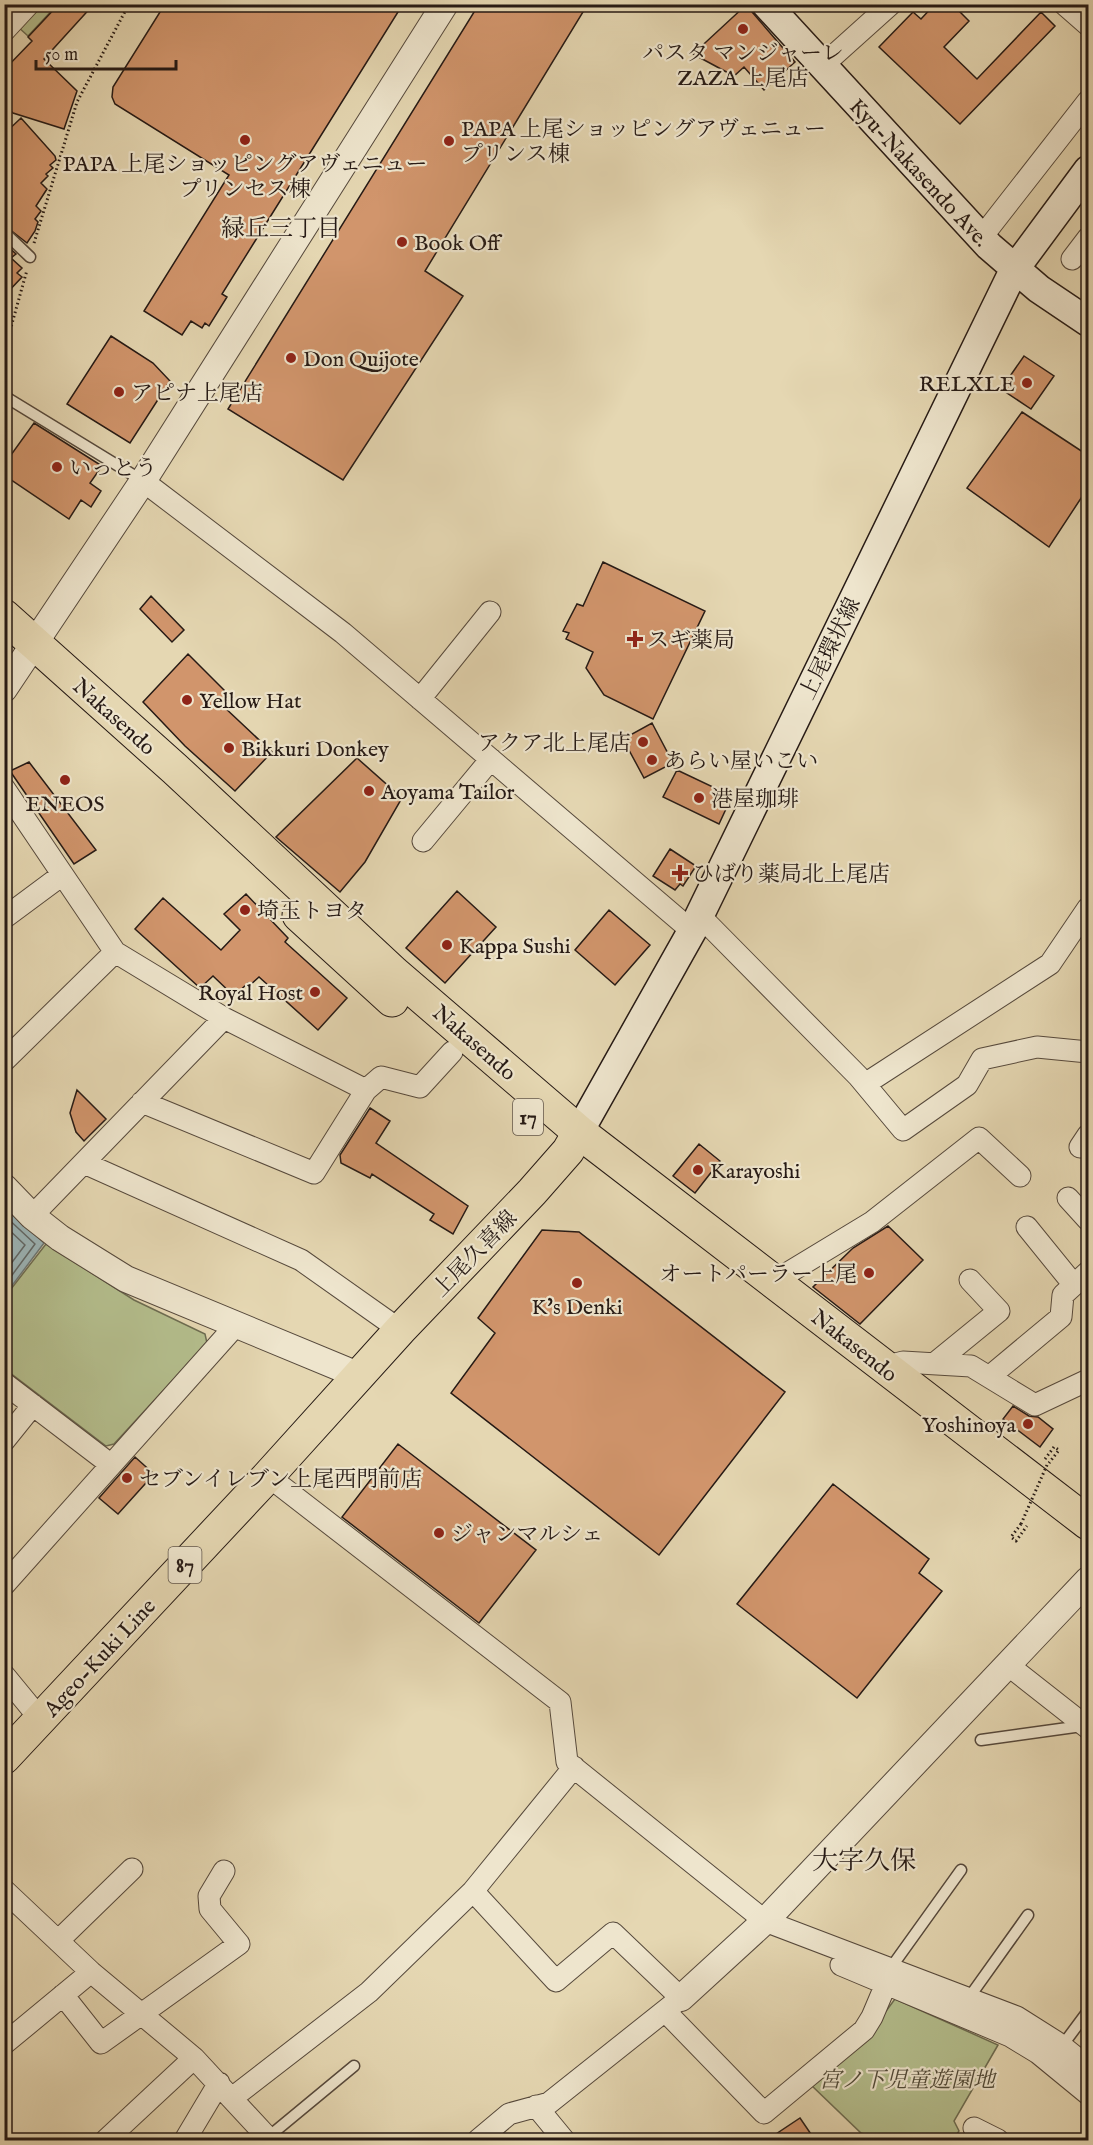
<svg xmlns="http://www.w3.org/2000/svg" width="1093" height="2145" font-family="'IM FELL English','Noto Serif JP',serif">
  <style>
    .green { fill: #b4be8d; stroke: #6d6c51; stroke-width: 1.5 }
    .water { fill: #9cb6b9; stroke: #6d7877; stroke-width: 1.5 }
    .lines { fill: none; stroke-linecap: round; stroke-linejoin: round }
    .shore { stroke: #616867; stroke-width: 1.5 }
    .building { fill: #d1956c; stroke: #261a15; stroke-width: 1.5 }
    .service-casing { stroke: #56493c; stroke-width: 13 }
    .minor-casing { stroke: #56493c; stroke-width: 23 }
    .tertiary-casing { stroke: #56493c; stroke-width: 28 }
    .secondary-casing { stroke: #261a15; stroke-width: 31 }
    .primary-casing { stroke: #261a15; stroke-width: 34 }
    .trunk-casing { stroke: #261a15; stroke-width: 35 }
    .path { stroke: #261a15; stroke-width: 3; stroke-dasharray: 1.5 3; stroke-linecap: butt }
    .service { stroke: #eee5cd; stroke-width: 10 }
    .minor { stroke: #eee5cd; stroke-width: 21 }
    .tertiary { stroke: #eee5cd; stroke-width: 26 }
    .secondary { stroke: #eee5cd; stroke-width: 28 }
    .primary { stroke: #e5d7b2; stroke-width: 32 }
    .trunk { stroke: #e5d7b2; stroke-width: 33 }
    .path-bridge { stroke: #261a15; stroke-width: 3; stroke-dasharray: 1.5 3; stroke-linecap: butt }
    .poi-dot { fill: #8f2418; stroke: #eee5cd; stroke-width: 2 }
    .labels { text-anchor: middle; stroke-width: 4.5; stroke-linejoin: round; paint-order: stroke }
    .shield { fill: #eee5cd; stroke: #62574c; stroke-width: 1.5 }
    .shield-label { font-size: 21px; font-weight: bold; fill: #261a15 }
    .poi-label { font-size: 22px; fill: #261a15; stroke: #eee5cd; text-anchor: start }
    .street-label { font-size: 22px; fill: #261a15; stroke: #eee5cd }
    .park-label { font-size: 22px; font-style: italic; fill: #514b39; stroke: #eee5cd }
    .neighbourhood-label { font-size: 24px; fill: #261a15; stroke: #eee5cd }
    .quarter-label { font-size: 26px; fill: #261a15; stroke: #eee5cd }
  </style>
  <rect width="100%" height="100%" fill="#e5d7b2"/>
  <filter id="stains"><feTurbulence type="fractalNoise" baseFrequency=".00333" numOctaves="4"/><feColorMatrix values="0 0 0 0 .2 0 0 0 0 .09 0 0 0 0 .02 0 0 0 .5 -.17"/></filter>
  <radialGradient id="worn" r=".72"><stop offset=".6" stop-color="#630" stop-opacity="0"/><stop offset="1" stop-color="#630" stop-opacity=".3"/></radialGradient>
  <path class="green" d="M 37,5 L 57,5 L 28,36 L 17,26 Z
    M 46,1244 L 134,1300 L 205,1334 L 207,1343 L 114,1444 L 106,1446 L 5,1369 L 4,1298 Z
    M 895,1999 L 998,2045 L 954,2121 L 959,2131 L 953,2140 L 877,2140 L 861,2133 L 809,2083 L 872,2030 Z"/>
  <path class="water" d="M 4,1206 L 44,1243 L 5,1295 L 4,1295 Z"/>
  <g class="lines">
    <path class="shore" d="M 4,1215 L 35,1244 L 4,1286
      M 4,1225 L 25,1245 L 4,1273"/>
  </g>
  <path class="building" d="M 59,4 L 94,4 L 44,59 L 77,91 L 64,129 L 13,113 L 4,104 L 4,87 L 11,80 L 4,70 L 32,41 L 28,37 Z
    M 165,4 L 403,4 L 222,294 L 227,297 L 209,326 L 205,323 L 202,328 L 191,321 L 182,335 L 144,311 L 229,175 L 115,104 L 112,97 L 113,87 Z
    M 479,4 L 573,4 L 583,12 L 425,271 L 463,296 L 343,480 L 228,409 Z
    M 935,4 L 952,4 L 969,21 L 944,47 L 977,79 L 1041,12 L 1055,26 L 960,124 L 879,47 L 913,12 L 921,19 Z
    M 746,5 L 795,62 L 764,90 L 744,67 L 734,76 L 693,54 Z
    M 21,118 L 55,156 L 56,160 L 50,165 L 53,168 L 46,174 L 48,176 L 41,183 L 47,189 L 36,206 L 41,211 L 35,219 L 38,222 L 35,231 L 27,243 L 4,225 L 4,134 Z
    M 4,243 L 16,254 L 11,258 L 22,268 L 17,273 L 22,277 L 4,296 Z
    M 111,336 L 153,363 L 170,381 L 130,443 L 67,404 Z
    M 1024,356 L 1054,376 L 1031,409 L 1001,389 Z
    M 1022,412 L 1089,456 L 1089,486 L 1049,547 L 967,488 Z
    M 34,423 L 102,466 L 90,483 L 101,491 L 91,507 L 81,500 L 69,519 L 4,475 L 4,450 L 11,455 Z
    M 603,562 L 705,611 L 653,719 L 604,695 L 586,668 L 593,652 L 566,639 L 569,633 L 563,631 L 577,604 L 583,606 Z
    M 151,596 L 184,630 L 172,642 L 140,609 Z
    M 188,654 L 231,697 L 223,706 L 272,752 L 235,791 L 185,746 L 143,702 Z
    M 652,723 L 673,763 L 644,778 L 623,739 Z
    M 357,758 L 402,798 L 365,862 L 340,892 L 276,837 Z
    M 29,762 L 96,850 L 74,864 L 10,771 Z
    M 677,770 L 732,796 L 719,824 L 663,797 Z
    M 670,849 L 696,866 L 683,886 L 680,884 L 675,890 L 653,876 Z
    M 457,891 L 496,927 L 445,983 L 406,948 Z
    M 246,894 L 288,938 L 285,942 L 347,998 L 318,1030 L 259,977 L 250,985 L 248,983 L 234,996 L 213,976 L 200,988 L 135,929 L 163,898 L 221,950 L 240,930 L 224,914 Z
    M 609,910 L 650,945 L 615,985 L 575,950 Z
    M 77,1090 L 106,1119 L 84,1141 L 76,1132 L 70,1113 Z
    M 370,1108 L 390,1121 L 376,1143 L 468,1206 L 453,1234 L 430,1220 L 434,1214 L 372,1174 L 370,1178 L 341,1163 L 340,1155 Z
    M 699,1144 L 720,1161 L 695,1193 L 673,1176 Z
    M 888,1226 L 923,1260 L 860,1324 L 813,1287 L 853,1248 Z
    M 542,1230 L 579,1232 L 785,1392 L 659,1555 L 451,1393 L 495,1333 L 478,1318 Z
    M 1013,1406 L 1029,1416 L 1038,1417 L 1053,1429 L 1040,1447 L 1003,1419 Z
    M 398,1444 L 536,1550 L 479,1623 L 342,1517 Z
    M 135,1457 L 154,1474 L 118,1514 L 99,1498 Z
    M 833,1484 L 929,1559 L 919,1573 L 942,1591 L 857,1698 L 737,1604 Z
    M 800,2118 L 815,2140 L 767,2140 Z"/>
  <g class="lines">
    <defs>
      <path id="service" d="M 4,232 L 30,257
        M 4,396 L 143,481
        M 981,1740 L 1082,1726
        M 890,1969 L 961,1870
        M 968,1999 L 1028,1915
        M 1062,2046 L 1088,2011
        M 267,2138 L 354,2066"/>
      <path id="minor" d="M 1064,4 L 1088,25
        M 4,31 L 29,4
        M 822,66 L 891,4
        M 981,238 L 1088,101
        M 1072,259 L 1088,238
        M 143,481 L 343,633 L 692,931
        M 420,699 L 490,612
        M 4,788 L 115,952 L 224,1018 L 366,1090
        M 423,841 L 491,759
        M 699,915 L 858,1076 L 903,1130 L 967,1085 L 982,1059 L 1037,1047 L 1088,1052
        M 4,918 L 62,875
        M 4,1061 L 115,952
        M 865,1084 L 1050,964 L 1088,908
        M 142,1102 L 314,1173 L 366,1090 L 381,1077 L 420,1087 L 452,1052
        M 1080,1147 L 1088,1135
        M 84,1163 L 301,1260 L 400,1330
        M 1068,1198 L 1088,1220
        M 32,1216 L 224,1018
        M 1027,1227 L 1074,1285
        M 773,1282 L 872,1222 L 979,1138 L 1020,1176
        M 934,1364 L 999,1311 L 970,1280
        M 884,1367 L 903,1362 L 971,1366 L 1035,1405 L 1088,1380
        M 989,1377 L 1061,1317 L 1063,1295 L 1088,1272
        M 4,1383 L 110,1464
        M 4,1441 L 33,1405
        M 268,1476 L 560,1702 L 567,1762 L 765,1921 L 1017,2017 L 1058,2043 L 1088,2067
        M 4,1585 L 237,1324
        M 1008,1665 L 1088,1728
        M 4,1675 L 41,1720
        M 4,1890 L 91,1972 L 194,2058 L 270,2140
        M 473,1891 L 556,1981 L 613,1933 L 681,1998 L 549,2103 L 509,2114 L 478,2140
        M 58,1941 L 132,1869
        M 841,1965 L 1010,2036 L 1038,2053 L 1088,2094
        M 63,1995 L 101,2043 L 239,1944 L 210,1909 L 209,1896 L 224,1871
        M 665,2011 L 764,2113 L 864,2030 L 872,2017 L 886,1984
        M 4,2044 L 91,1972
        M 232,2098 L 369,1992 L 473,1891 L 574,1767
        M 536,2106 L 564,2140
        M 974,2128 L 998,2140
        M 106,2140 L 194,2058
        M 185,2140 L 219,2083"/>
      <path id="tertiary" d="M 4,689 L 143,481 L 445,4
        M 4,1187 L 32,1216 L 60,1238 L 126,1279 L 360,1376
        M 681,1998 L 765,1921 L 1088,1580"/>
      <path id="secondary" d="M 766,4 L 989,246 L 1039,289 L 1088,322
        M 579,1132 L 692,931 L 1014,270 L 1088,170"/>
      <path id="primary" d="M 4,1758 L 268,1476 L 400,1330 L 532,1192 L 568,1151 L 579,1132"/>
      <path id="trunk" d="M 4,616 L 175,769 L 394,973 L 579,1132 L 1088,1523
        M 299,915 L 392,1000"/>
    </defs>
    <use href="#service" class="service-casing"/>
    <use href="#minor" class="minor-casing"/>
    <use href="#tertiary" class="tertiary-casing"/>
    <use href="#secondary" class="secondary-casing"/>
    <use href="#primary" class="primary-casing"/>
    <use href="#trunk" class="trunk-casing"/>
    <path class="path" d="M 34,243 L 77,102 L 129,4
      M 4,352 L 27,270
      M 1045,1459 L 1054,1447 L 1059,1450 L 1049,1463
      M 1021,1524 L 1011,1537 L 1016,1541 L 1027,1526"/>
    <use href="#service" class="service"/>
    <use href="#minor" class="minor"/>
    <use href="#tertiary" class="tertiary"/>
    <use href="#secondary" class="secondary"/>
    <use href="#primary" class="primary"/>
    <use href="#trunk" class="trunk"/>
    <path class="path-bridge" d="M 1021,1524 L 1047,1465"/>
  </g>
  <g class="poi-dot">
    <circle cx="743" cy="29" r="6"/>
    <circle cx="245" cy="140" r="6"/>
    <circle cx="449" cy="141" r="6"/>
    <circle cx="402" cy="242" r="6"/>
    <circle cx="291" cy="358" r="6"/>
    <circle cx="1027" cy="383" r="6"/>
    <circle cx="119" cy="392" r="6"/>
    <circle cx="57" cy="467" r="6"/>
    <path d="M632 630h6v6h6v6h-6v6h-6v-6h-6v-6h6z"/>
    <circle cx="187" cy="700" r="6"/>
    <circle cx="643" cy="742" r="6"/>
    <circle cx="229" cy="748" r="6"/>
    <circle cx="652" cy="760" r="6"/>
    <circle cx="65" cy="780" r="6"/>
    <circle cx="369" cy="791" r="6"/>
    <circle cx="699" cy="798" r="6"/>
    <path d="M677 864h6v6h6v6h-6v6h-6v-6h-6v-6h6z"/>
    <circle cx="245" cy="910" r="6"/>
    <circle cx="447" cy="945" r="6"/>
    <circle cx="315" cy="992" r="6"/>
    <circle cx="698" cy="1170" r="6"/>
    <circle cx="869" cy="1273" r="6"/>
    <circle cx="577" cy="1283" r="6"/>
    <circle cx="1028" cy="1424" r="6"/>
    <circle cx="127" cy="1478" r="6"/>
    <circle cx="439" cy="1533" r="6"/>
  </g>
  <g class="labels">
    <g class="shield">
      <rect x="513" y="1099" width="30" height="36" rx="4.5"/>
      <rect x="168.5" y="1547" width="33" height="36" rx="4.5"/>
    </g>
    <g class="shield-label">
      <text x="528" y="1124">17</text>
      <text x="185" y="1572">87</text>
    </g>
    <g class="poi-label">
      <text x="743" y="60" text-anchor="middle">パスタ マンジャーレ<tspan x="743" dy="25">ZAZA 上尾店</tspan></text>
      <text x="461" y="136">PAPA 上尾ショッピングアヴェニュー<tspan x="461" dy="25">プリンス棟</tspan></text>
      <text x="245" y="171" text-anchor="middle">PAPA 上尾ショッピングアヴェニュー<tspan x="245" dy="25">プリンセス棟</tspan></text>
      <text x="414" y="250">Book Off</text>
      <text x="303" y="366">Don Quijote</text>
      <text x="1015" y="391" text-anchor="end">RELXLE</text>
      <text x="131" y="400">アピナ上尾店</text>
      <text x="69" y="475">いっとう</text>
      <text x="647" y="647">スギ薬局</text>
      <text x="199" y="708">Yellow Hat</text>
      <text x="631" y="750" text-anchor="end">アクア北上尾店</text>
      <text x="241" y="756">Bikkuri Donkey</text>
      <text x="664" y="768">あらい屋いこい</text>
      <text x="381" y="799">Aoyama Tailor</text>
      <text x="711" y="806">港屋珈琲</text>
      <text x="65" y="811" text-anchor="middle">ENEOS</text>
      <text x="692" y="881">ひばり薬局北上尾店</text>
      <text x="257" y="918">埼玉トヨタ</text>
      <text x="459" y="953">Kappa Sushi</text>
      <text x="303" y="1000" text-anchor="end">Royal Host</text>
      <text x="710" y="1178">Karayoshi</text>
      <text x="857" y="1281" text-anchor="end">オートパーラー上尾</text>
      <text x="577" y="1314" text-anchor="middle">K's Denki</text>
      <text x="1016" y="1432" text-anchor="end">Yoshinoya</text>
      <text x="139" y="1486">セブンイレブン上尾西門前店</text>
      <text x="451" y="1541">ジャンマルシェ</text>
    </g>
    <g class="street-label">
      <text transform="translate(920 172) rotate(47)" y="8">Kyu-Nakasendo Ave.</text>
      <text transform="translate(829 648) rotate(-64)" y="8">上尾環状線</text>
      <text transform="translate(115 716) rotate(42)" y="8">Nakasendo</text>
      <text transform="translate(475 1042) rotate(41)" y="8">Nakasendo</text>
      <text transform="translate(474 1253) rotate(-46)" y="8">上尾久喜線</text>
      <text transform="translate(855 1345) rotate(38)" y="8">Nakasendo</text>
      <text transform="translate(99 1657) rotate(-47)" y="8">Ageo-Kuki Line</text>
    </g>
    <g class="park-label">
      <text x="907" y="2087">宮ノ下児童遊園地</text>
    </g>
    <g class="neighbourhood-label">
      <text x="281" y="236">緑丘三丁目</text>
    </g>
    <g class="quarter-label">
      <text x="864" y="1869">大字久保</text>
    </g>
  </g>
  <rect width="1093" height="2145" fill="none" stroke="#e5d7b2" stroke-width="24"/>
  <rect x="6" y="6" width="1081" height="2133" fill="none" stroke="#261a15" stroke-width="3"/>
  <rect x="12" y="12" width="1069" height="2121" fill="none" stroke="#261a15" stroke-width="1.5"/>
  <path d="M36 60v9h140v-9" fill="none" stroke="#261a15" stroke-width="3"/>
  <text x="45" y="60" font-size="18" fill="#261a15" stroke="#eee5cd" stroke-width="4.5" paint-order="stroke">50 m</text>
  <rect width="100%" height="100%" filter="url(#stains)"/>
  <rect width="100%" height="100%" fill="url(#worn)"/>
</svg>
